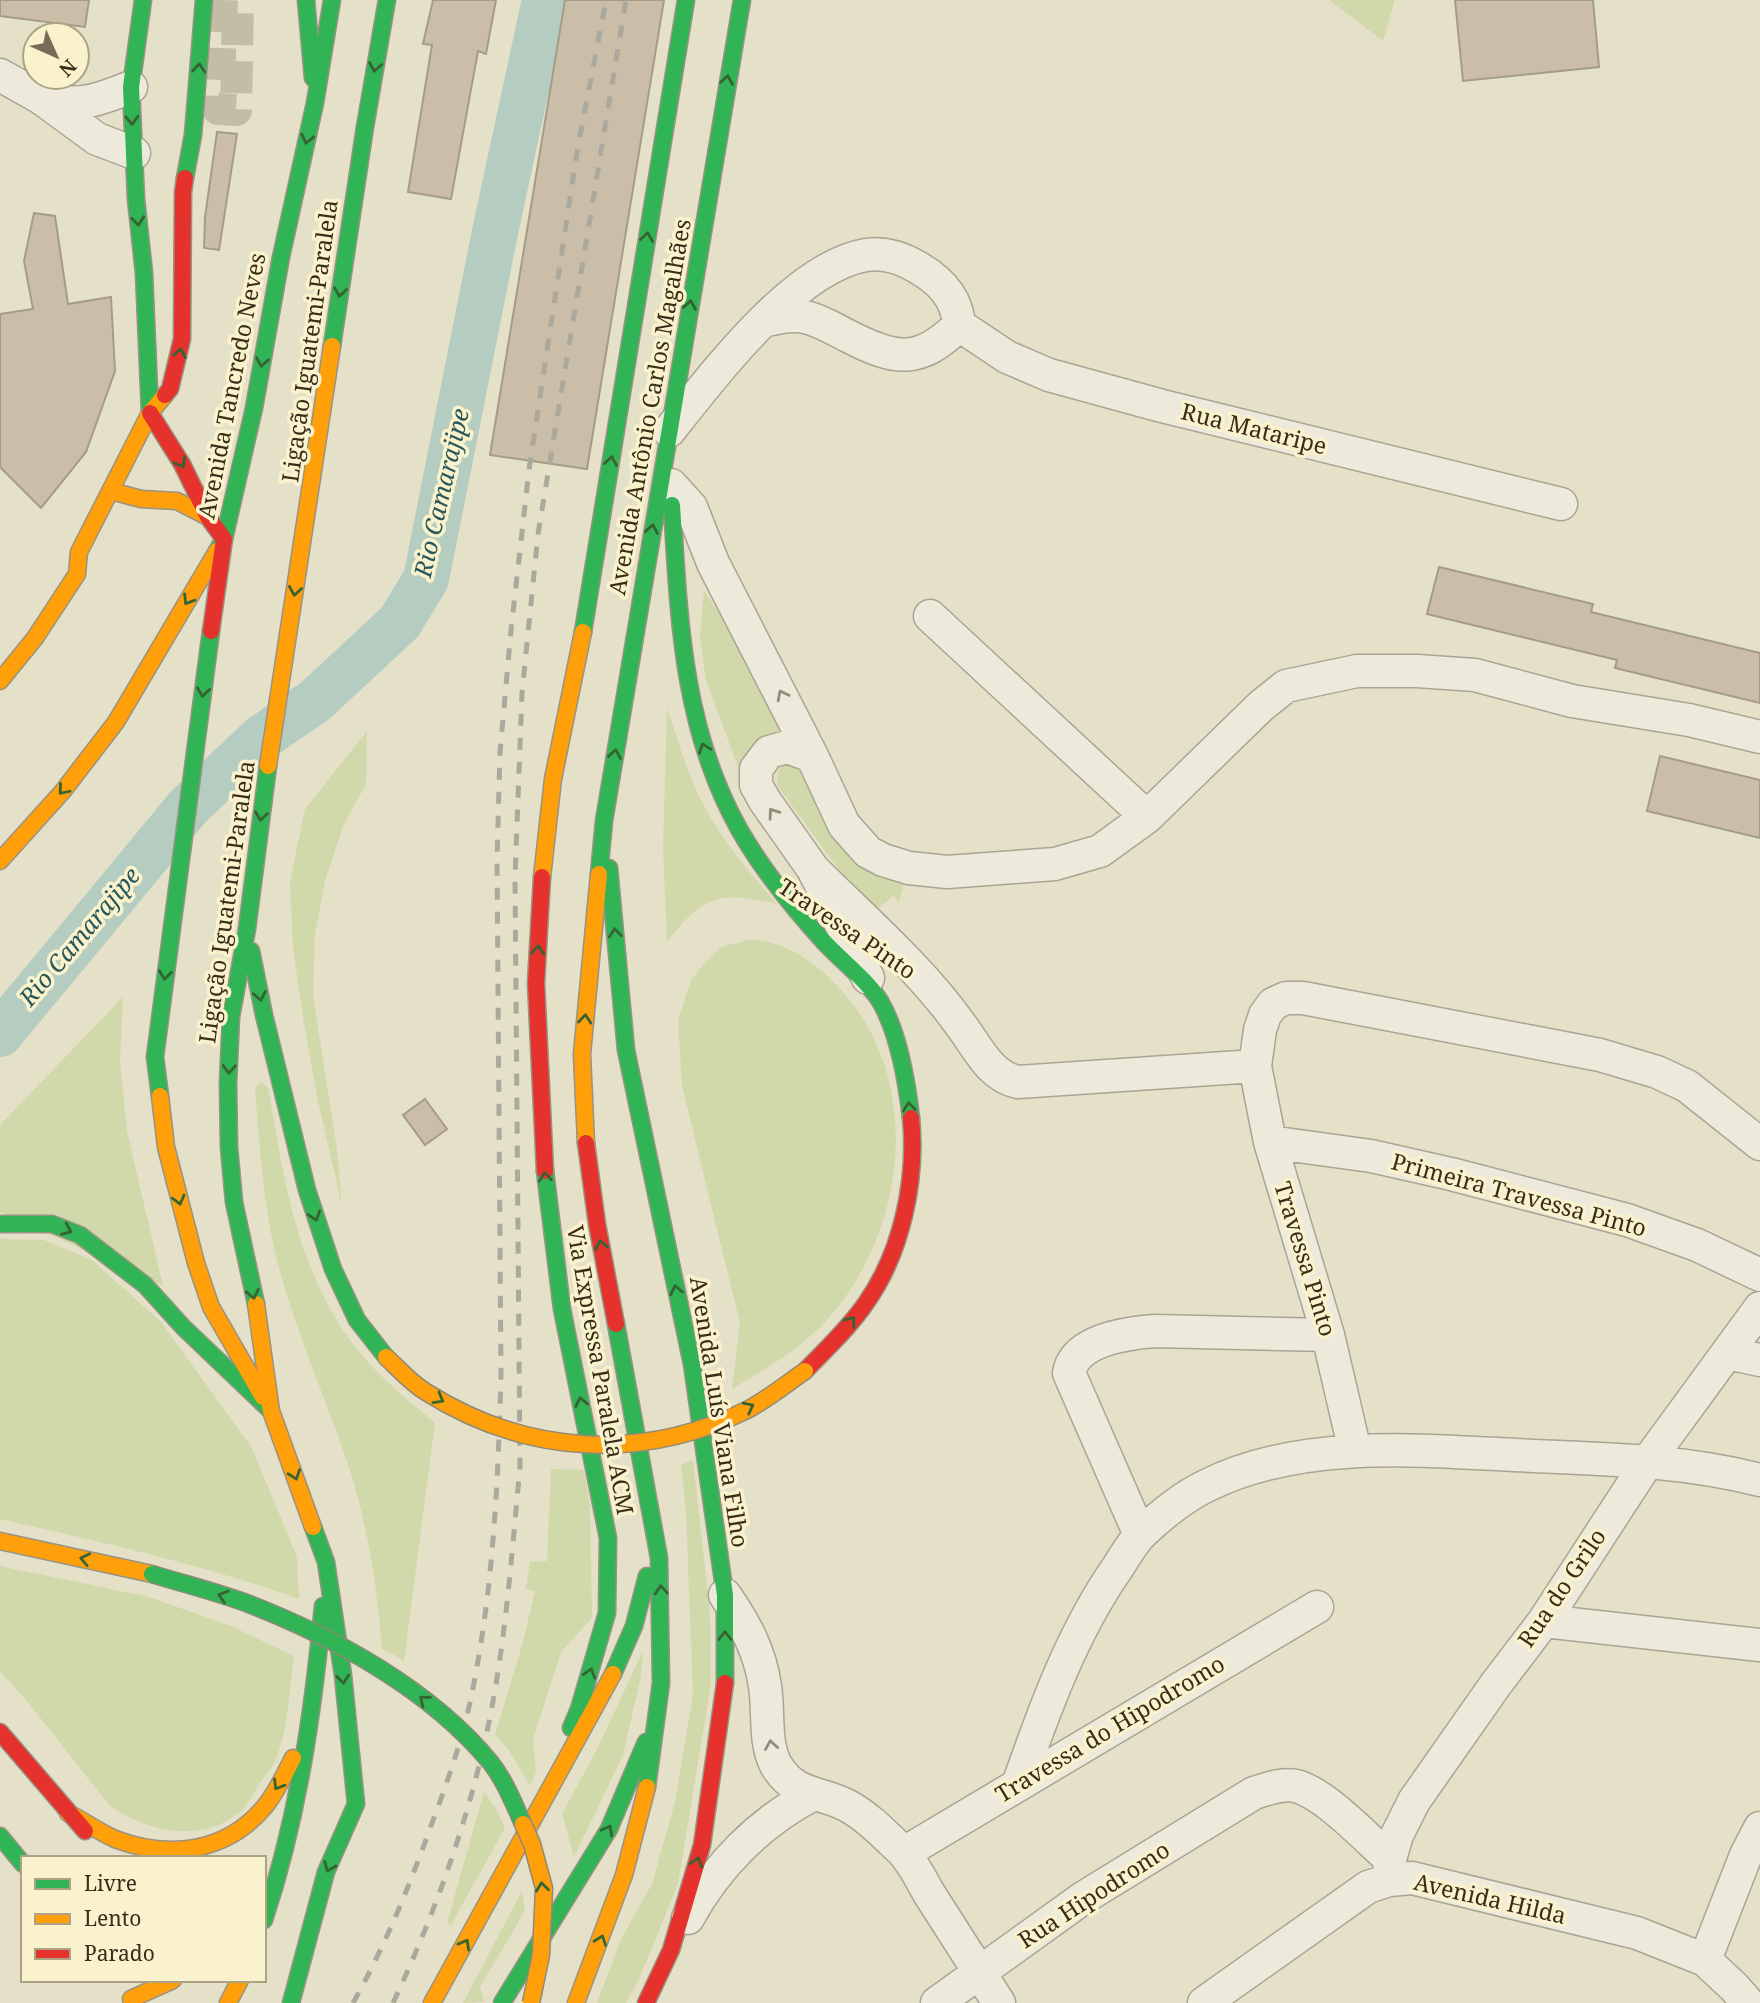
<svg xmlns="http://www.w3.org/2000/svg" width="1760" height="2003" font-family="'Noto Serif',serif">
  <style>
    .green { fill: #d1d8a9 }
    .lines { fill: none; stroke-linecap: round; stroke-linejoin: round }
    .river { stroke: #b5ccc1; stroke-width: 46 }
    .building { fill: #cabea9; stroke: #a59c88; stroke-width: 2 }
    .street-tunnel { stroke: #c3bda6; stroke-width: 32; stroke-dasharray: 32 16; stroke-linecap: butt }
    .street-casing { stroke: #aaa493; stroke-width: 35 }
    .fast-casing { stroke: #999383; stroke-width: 19 }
    .slow-casing { stroke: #999383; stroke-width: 19 }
    .jam-casing { stroke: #999383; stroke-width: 19 }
    .street { stroke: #edeadb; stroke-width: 32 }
    .fast { stroke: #30b455; stroke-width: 16 }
    .slow { stroke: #ff9f0a; stroke-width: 16 }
    .jam { stroke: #e5322d; stroke-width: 16 }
    .rail { stroke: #aba89c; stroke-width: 5; stroke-dasharray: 12 12; stroke-linecap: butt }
    .fast-bridge-casing { stroke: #8f8a7a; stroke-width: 19; stroke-linecap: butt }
    .slow-bridge-casing { stroke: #8f8a7a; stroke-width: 19; stroke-linecap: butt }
    .fast-bridge { stroke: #30b455; stroke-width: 16 }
    .slow-bridge { stroke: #ff9f0a; stroke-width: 16 }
    .oneway { stroke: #356332 }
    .oneway2 { stroke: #938c7a }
    .labels { text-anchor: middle; stroke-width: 7; stroke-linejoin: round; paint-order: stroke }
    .street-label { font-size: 23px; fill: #392d1a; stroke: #f9f2cc }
    .water-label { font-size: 24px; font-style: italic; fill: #28585b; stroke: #f9f2cc }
  </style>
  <rect width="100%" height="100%" fill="#e5e1c9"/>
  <path class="green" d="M 1329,0 L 1395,0 L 1383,41 Z
    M 704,591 L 751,660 L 789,732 L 741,775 L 706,680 L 700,638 Z
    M 667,708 C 678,740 687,774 703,804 C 723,842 749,872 777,904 C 719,891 704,894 667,942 L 663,850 Z
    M 367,731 L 366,784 L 343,826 L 325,881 L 315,934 L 313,995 L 337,1150 L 342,1206 L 318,1101 L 304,1024 L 293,948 L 290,882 L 305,809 Z
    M 789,761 L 798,762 C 825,822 834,863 904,884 L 899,902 L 893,896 L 871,914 L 778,786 C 776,774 778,767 789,761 Z
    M 748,940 C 786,940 818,964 842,991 C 925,1083 906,1233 826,1321 C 799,1350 766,1368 732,1389 L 740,1323 L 682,1086 L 678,1020 L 691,980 L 703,965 L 721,947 Z
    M 123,997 L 120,1062 L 127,1131 L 163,1286 L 0,1212 L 0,1125 Z
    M 261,1082 L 268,1087 C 284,1179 297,1273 357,1349 C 379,1377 408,1400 435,1423 L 404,1661 L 382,1648 C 377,1585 367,1521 347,1461 C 326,1401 301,1343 283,1282 C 264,1219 260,1153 255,1088 Z
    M 0,1239 L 44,1240 L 92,1260 L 161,1322 L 252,1448 L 297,1557 L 299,1599 C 201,1564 101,1542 0,1519 Z
    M 693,1460 L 710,1613 L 711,1685 L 678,1884 L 639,1979 L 626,2003 L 597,2003 L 621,1939 L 652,1884 L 675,1802 L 693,1696 L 686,1512 L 681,1465 Z
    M 551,1469 L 584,1470 L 590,1505 L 592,1618 L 561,1652 L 533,1739 L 536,1772 L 530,1785 L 507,1748 L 495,1735 L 523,1642 L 535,1591 L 526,1589 L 530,1562 L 547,1561 Z
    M 0,1566 L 149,1597 L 231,1626 L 294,1656 C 289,1690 289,1729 275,1761 C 271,1769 265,1776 260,1783 C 255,1791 249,1803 242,1810 C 204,1845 146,1832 109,1805 L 27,1701 L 0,1671 Z
    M 643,1651 L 641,1676 L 623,1755 L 574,1857 L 562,1814 L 597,1749 Z
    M 484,1792 L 495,1807 L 505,1828 L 451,1925 L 447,1923 Z
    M 522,1891 L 525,1911 L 480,1987 L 484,2002 L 463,2003 Z"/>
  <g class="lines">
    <path class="river" d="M 0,1034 L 188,807 L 261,738 L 315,701 L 400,622 L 426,579 L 495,232 L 545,0"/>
  </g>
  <path class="building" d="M 0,0 L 89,0 L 85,27 L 0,16 Z
    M 433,0 L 496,0 L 486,54 L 478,51 L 451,199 L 408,192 L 432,45 L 423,44 Z
    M 565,0 L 664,0 L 587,469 L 490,455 Z
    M 1455,0 L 1593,0 L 1599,67 L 1463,81 Z
    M 217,132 L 237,134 L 219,250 L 204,248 L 205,217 Z
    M 34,213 L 55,216 L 68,304 L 111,297 L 115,371 L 86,452 L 41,508 L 0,467 L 0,314 L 33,309 L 24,261 Z
    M 1439,567 L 1593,604 L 1591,612 L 1760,653 L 1760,703 L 1615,668 L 1617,660 L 1427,614 Z
    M 1660,756 L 1760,780 L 1760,838 L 1647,811 Z
    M 425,1099 L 447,1129 L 425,1145 L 403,1115 Z"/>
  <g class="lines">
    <path class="street-tunnel" d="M 222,0 L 218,109 L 236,110 L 238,0"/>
    <defs>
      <path id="street" d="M 0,75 L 41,98 L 97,139 L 134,153
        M 42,99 C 80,107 96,101 131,87
        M 767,320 C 781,317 794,314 809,318 C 823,322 836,330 848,336 C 896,361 920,364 959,325
        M 669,431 C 713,376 794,267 866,255 C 884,252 902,258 917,267 C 940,280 957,297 959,325 L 1007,357 L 1049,375 L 1162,406 L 1561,504
        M 671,485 L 691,507 L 713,563 L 812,756 L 844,825 L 868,852 L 883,860 L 909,868 L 947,872 L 1055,864 L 1100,851 L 1147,817 L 1261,706 L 1286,686 L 1357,671 L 1417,671 L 1475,675 L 1572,701 L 1689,720 L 1760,737
        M 930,616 L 1147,817
        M 812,756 L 787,747 L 769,752 L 756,769 L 756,785 L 765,801 L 813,869 L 868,978
        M 813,869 C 861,917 920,968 960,1024 C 977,1046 989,1076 1018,1082 L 1255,1066
        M 1270,1142 L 1371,1156 L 1451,1174 L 1627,1220 L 1697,1245 L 1760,1275
        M 1727,1353 L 1760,1360
        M 1355,1451 L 1328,1335 L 1270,1142 L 1255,1066 L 1260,1030 L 1265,1015 L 1273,1004 L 1286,998 L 1303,998 L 1600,1055 L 1657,1072 L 1687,1086 L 1760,1144
        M 1140,1535 L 1069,1373 C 1075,1340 1127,1333 1155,1331 L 1328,1335
        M 725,1595 C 745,1624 760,1651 765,1686 C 769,1711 764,1743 776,1765 C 795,1797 820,1791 848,1806 C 868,1817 885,1835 901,1850 C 913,1862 921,1880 930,1895 C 953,1931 976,1967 999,2003
        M 1544,1621 L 1760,1645
        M 1019,1782 C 1045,1708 1073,1631 1118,1567 C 1125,1556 1133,1542 1142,1533 C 1161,1515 1183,1497 1206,1486 C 1303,1437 1429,1451 1534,1456 C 1611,1459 1686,1461 1760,1480
        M 904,1853 L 1317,1607
        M 1389,1880 L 1390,1859 L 1397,1835 L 1414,1801 L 1496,1684 L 1544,1621 L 1648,1461 L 1760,1308
        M 688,1918 C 716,1866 760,1822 812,1795
        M 1705,1960 L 1746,1855 L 1760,1828
        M 937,2003 L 1083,1898 L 1254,1793 C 1267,1789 1282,1783 1296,1786 C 1326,1794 1367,1839 1390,1859
        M 1204,2003 L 1368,1887 L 1389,1880 L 1412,1878 L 1637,1933 L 1705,1960 L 1734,1987 L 1748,2003"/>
      <path id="fast" d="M 143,0 L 131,87 L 136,199 L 144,273 L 150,413
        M 306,0 L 313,78
        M 185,178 L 193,135 L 204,0
        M 332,346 L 365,127 L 387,0
        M 672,505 C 679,618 682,727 739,829 C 763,871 793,908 825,943 C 843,962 866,979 880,1001 C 898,1032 907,1083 911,1118
        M 217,551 L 224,539 L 254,408 L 281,257 L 315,103 L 332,0
        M 583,632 L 686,0
        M 609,868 L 626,1050 L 692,1364 L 725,1595 L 725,1683
        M 599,874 L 604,821 L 742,0
        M 251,951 L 264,1015 L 307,1190 L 333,1269 L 357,1320 L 386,1357
        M 160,1096 L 155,1057 L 211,631
        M 545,1171 L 562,1309 L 608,1538 L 607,1613 L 579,1709 L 571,1728
        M 0,1224 L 52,1224 L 80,1235 L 145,1285 L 183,1327 L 271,1411
        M 256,1304 L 234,1202 L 229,1147 L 228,1083 L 231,1017 L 247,929 L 268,766
        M 616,1324 L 659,1558 L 661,1683 L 647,1787
        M 613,1674 L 634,1626 L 647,1576
        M 0,1836 L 23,1864
        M 264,1920 C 298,1818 313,1713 323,1606
        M 291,2003 L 326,1872 L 356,1804 L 343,1675 L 326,1562 L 313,1527
        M 502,2003 L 609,1829 L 646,1742"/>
      <path id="slow" d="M 111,491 L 141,499 L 177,501 L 208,517
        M 0,681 L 35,638 L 77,574 L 79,552 L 150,413 L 165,395
        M 268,766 L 332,346
        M 0,861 L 63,791 L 116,722 L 217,551
        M 542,877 L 553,779 L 583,632
        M 160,1096 L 166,1147 L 196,1263 L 211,1307 L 263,1397
        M 586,1143 L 582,1054 L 599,874
        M 256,1304 L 271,1411 L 313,1527
        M 0,1541 L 152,1574
        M 68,1813 C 84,1821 99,1832 115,1839 C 170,1860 228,1852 266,1805 C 277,1791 285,1774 293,1758
        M 131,1999 L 173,1980
        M 228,2003 L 240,1980
        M 432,2003 L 613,1674
        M 576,2003 L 624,1875 L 647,1787"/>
      <path id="jam" d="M 165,395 L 170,389 L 182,339 L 183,192 L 185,178
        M 150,413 L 182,464 L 208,517 L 224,539 L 211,631
        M 542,877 L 536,983 L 545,1171
        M 586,1143 L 597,1224 L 616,1324
        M 805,1371 C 826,1349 849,1328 866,1303 C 902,1252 917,1180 911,1118
        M 0,1732 L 85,1831
        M 646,2003 L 671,1950 L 702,1845 L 725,1683"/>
    </defs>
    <use href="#street" class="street-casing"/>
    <use href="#fast" class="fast-casing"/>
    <use href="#slow" class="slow-casing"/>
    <use href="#jam" class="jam-casing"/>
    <use href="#street" class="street"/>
    <use href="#fast" class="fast"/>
    <use href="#slow" class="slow"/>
    <use href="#jam" class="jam"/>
    <path class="rail" d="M 353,2003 C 385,1946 410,1885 432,1823 C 446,1786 460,1746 469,1707 C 493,1598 498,1485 501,1374 L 497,859 L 500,752 L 511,630 L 529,470 L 577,152 L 606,0
      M 393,2003 C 440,1903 478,1794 496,1684 C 508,1612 513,1539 520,1467 L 515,877 L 522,693 L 538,534 L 626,0"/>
    <defs>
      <path id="fast-bridge" d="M 152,1574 C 184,1584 217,1592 249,1604 C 336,1638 431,1690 491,1763 C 505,1781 514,1804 523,1824"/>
      <path id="slow-bridge" d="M 386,1357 C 399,1369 411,1383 426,1392 C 526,1455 641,1462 747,1410 C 768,1399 786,1384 805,1371
        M 523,1824 L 532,1844 L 544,1888 L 541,1955 L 531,2003"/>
    </defs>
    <use href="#fast-bridge" class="fast-bridge-casing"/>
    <use href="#slow-bridge" class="slow-bridge-casing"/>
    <use href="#fast-bridge" class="fast-bridge"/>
    <use href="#slow-bridge" class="slow-bridge"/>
  </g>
  <defs><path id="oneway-chevron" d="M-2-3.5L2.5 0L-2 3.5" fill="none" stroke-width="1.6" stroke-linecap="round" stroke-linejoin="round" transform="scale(1.75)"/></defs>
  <g class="oneway">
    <use href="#oneway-chevron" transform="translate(375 67) rotate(100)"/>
    <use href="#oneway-chevron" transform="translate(199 68) rotate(-85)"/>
    <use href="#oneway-chevron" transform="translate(727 80) rotate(-81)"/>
    <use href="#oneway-chevron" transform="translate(132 120) rotate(87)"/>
    <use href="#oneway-chevron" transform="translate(307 139) rotate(102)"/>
    <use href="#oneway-chevron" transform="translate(138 221) rotate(83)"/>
    <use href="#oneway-chevron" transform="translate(647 237) rotate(-81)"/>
    <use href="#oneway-chevron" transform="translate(340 292) rotate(98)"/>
    <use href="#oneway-chevron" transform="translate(690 305) rotate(-81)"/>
    <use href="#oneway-chevron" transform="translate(180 353) rotate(-79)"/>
    <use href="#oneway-chevron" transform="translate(262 362) rotate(100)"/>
    <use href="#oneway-chevron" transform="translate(611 461) rotate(-81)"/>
    <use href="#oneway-chevron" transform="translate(181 463) rotate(60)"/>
    <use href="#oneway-chevron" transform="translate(652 529) rotate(-81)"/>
    <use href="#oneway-chevron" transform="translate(295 591) rotate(99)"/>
    <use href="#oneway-chevron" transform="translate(188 600) rotate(121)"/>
    <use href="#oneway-chevron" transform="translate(203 692) rotate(98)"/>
    <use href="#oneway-chevron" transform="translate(704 748) rotate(-109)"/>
    <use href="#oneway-chevron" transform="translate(615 754) rotate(-81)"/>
    <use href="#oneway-chevron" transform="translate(63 790) rotate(130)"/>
    <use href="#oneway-chevron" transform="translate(261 816) rotate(98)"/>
    <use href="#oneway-chevron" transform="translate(615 933) rotate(-96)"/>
    <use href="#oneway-chevron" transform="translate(538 950) rotate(-86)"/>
    <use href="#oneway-chevron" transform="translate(165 975) rotate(97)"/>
    <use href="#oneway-chevron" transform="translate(260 996) rotate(79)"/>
    <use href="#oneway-chevron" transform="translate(585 1019) rotate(-85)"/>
    <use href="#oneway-chevron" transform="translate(229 1069) rotate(93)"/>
    <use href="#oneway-chevron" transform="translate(909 1107) rotate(-96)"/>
    <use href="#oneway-chevron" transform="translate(545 1177) rotate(-96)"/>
    <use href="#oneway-chevron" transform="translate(179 1200) rotate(75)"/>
    <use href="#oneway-chevron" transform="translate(315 1216) rotate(72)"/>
    <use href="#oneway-chevron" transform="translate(67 1230) rotate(22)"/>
    <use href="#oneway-chevron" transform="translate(601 1245) rotate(-101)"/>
    <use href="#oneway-chevron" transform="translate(676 1290) rotate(-102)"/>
    <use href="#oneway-chevron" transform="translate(253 1294) rotate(78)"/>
    <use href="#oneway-chevron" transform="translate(851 1321) rotate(-53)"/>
    <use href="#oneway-chevron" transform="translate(439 1399) rotate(30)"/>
    <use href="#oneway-chevron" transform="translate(581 1402) rotate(-102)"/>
    <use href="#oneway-chevron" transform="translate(749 1407) rotate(-27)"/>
    <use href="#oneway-chevron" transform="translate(295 1475) rotate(70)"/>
    <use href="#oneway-chevron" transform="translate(85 1559) rotate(-168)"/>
    <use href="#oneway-chevron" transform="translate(661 1590) rotate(-94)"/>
    <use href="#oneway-chevron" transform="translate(223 1596) rotate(-163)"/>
    <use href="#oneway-chevron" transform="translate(725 1636) rotate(-90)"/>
    <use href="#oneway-chevron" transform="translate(590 1673) rotate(-73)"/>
    <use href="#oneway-chevron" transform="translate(343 1679) rotate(84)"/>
    <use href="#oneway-chevron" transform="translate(424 1700) rotate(-141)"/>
    <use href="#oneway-chevron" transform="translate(278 1785) rotate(121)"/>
    <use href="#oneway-chevron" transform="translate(608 1830) rotate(-62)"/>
    <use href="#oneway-chevron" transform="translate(697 1862) rotate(-73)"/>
    <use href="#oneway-chevron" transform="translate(329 1867) rotate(112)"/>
    <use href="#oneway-chevron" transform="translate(542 1887) rotate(-97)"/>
    <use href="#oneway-chevron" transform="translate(601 1940) rotate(-70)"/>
    <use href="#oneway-chevron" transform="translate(465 1944) rotate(-61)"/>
  </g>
  <g class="oneway2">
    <use href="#oneway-chevron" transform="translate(782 695) rotate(-117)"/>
    <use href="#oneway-chevron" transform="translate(773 813) rotate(-125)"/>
    <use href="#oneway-chevron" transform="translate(771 1745) rotate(-99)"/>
  </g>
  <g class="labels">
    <g class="street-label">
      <text transform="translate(310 341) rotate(-82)" y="8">Ligação Iguatemi-Paralela</text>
      <text transform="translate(232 386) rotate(-79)" y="8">Avenida Tancredo Neves</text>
      <text transform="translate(650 407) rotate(-80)" y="8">Avenida Antônio Carlos Magalhães</text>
      <text transform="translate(1254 429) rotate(14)" y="8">Rua Mataripe</text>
      <text transform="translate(227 902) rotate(-82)" y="8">Ligação Iguatemi-Paralela</text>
      <text transform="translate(847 929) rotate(34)" y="8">Travessa Pinto</text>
      <text transform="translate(1519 1195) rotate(15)" y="8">Primeira Travessa Pinto</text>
      <text transform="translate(1305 1259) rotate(73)" y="8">Travessa Pinto</text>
      <text transform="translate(600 1370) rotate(80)" y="8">Via Expressa Paralela ACM</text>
      <text transform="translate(719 1412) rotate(81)" y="8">Avenida Luís Viana Filho</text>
      <text transform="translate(1562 1588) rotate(-56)" y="8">Rua do Grilo</text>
      <text transform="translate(1110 1729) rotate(-31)" y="8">Travessa do Hipodromo</text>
      <text transform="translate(1094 1895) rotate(-33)" y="8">Rua Hipodromo</text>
      <text transform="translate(1490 1899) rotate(13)" y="8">Avenida Hilda</text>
    </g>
    <g class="water-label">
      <text transform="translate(442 493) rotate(-77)" y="8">Rio Camarajipe</text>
      <text transform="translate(80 937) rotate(-50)" y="8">Rio Camarajipe</text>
    </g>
  </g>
  <rect x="21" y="1856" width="245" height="126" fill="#f9f2cc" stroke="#aca385" stroke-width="2"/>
  <rect x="35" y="1879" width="35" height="10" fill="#30b455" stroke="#aca385" stroke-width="2"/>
  <text x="84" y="1891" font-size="21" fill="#392d1a">Livre</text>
  <rect x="35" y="1914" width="35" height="10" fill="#ff9f0a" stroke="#aca385" stroke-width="2"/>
  <text x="84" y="1926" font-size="21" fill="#392d1a">Lento</text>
  <rect x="35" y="1949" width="35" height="10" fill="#e5322d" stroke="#aca385" stroke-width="2"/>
  <text x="84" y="1961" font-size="21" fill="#392d1a">Parado</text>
  <g transform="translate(56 56) rotate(135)"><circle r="33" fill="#f9f2cc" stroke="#aca385" stroke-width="2"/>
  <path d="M0-5L12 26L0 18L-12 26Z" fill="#756c57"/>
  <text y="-10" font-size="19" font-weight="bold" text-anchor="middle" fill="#392d1a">N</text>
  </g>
</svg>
